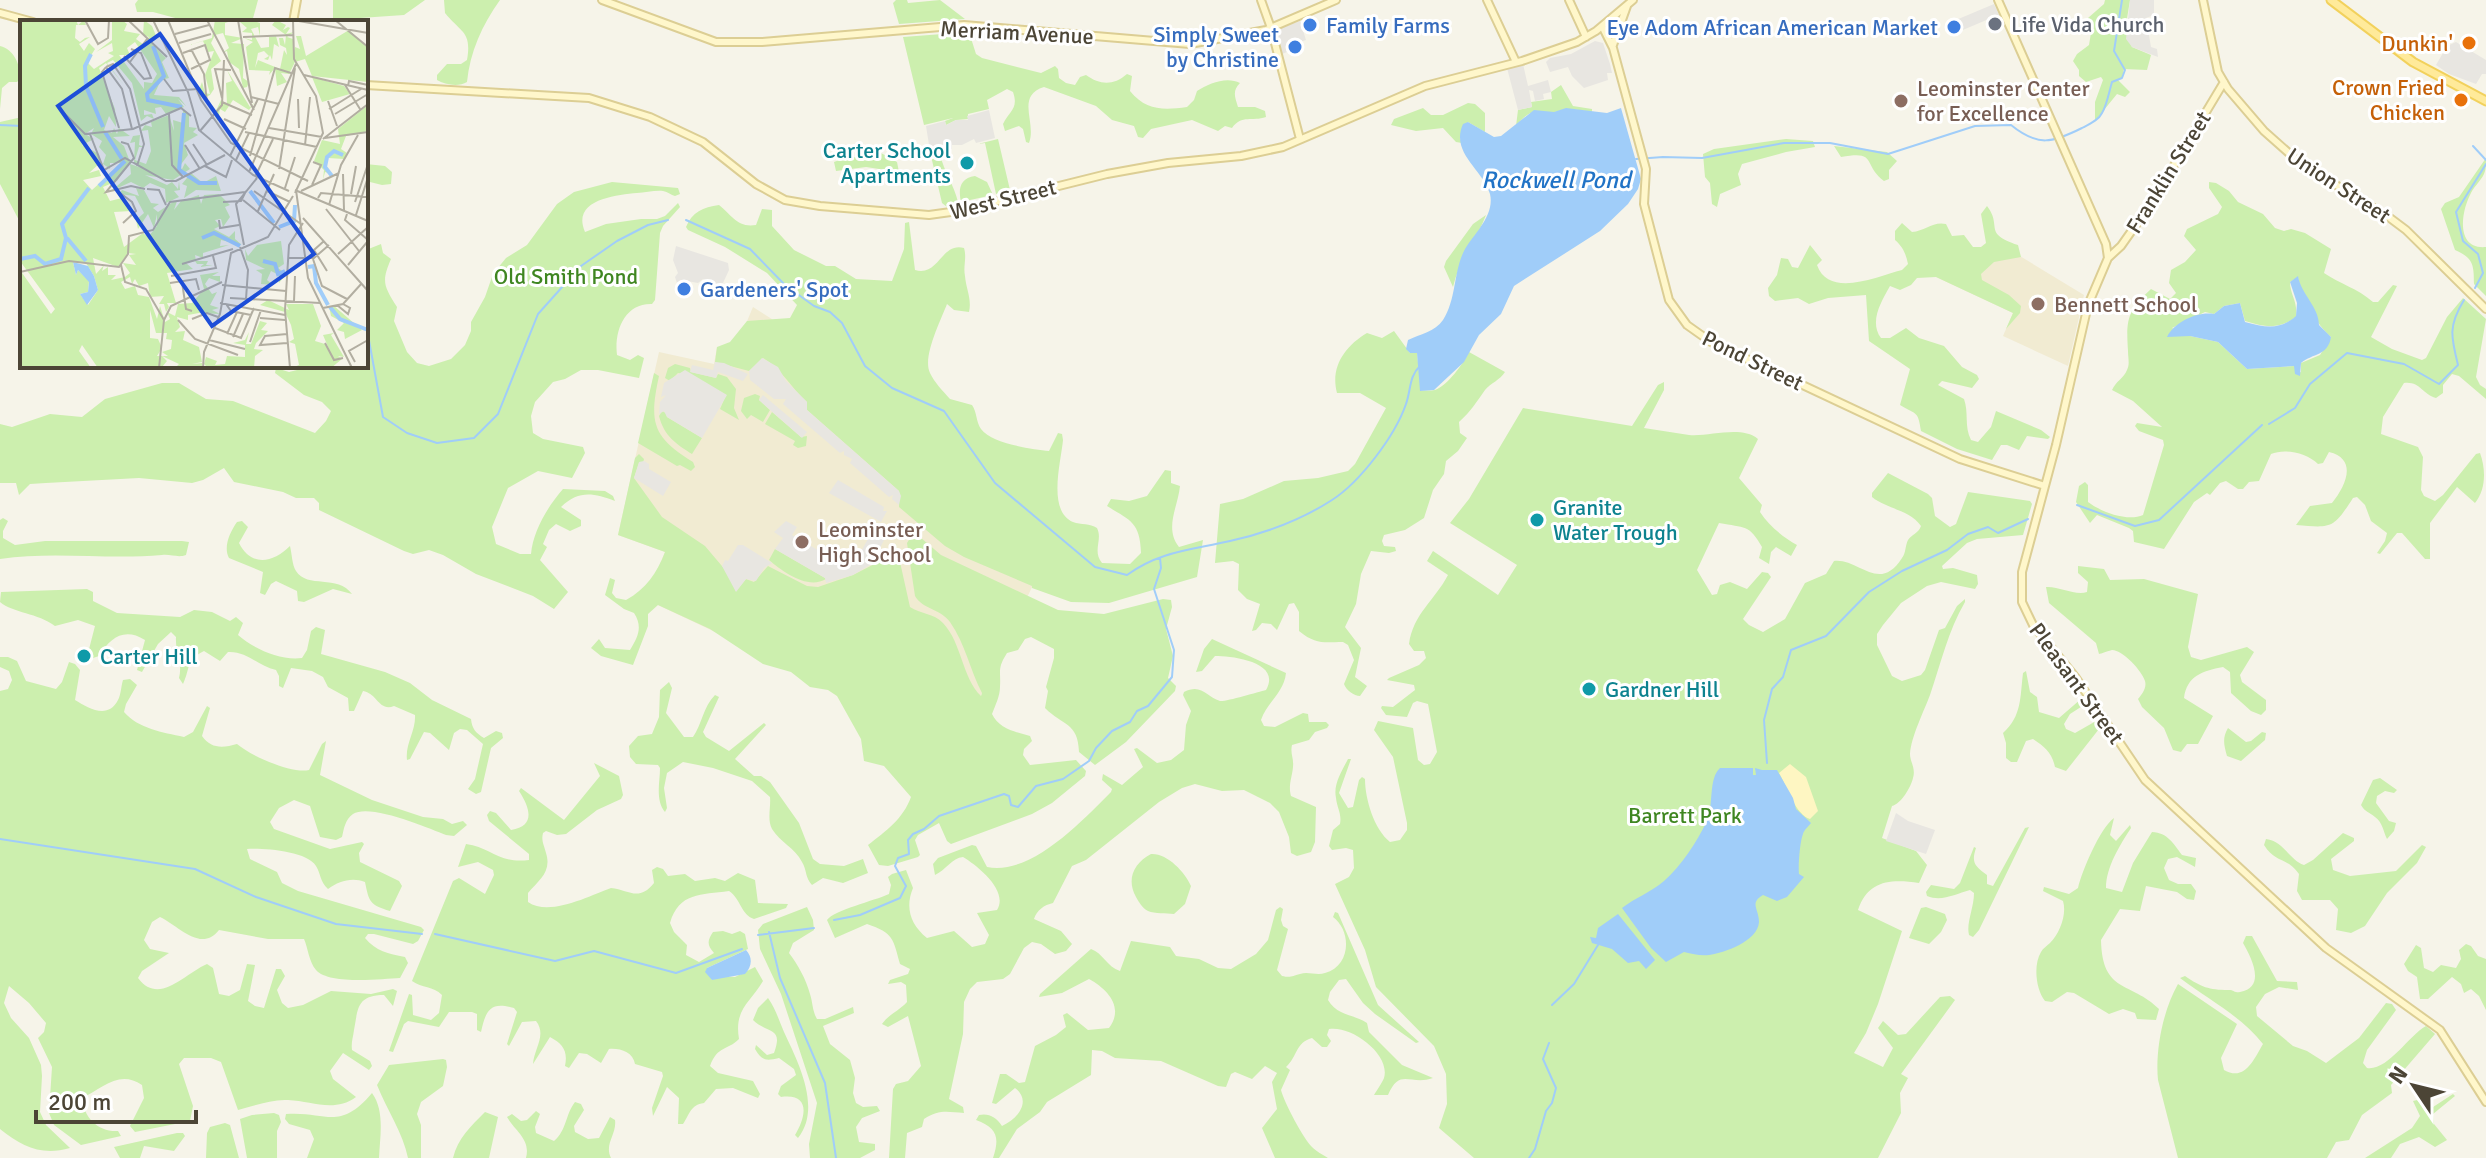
<svg xmlns="http://www.w3.org/2000/svg" width="2486" height="1158" font-family="Signika,sans-serif">
  <style>
    .education { fill: #f1ebd2 }
    .green { fill: #ccefae; fill-rule: evenodd }
    .sand { fill: #fef6c2 }
    .parking { fill: #e8e6e1 }
    .water { fill: #a0cdf9 }
    .lines { fill: none; stroke-linecap: round; stroke-linejoin: round }
    .stream { stroke: #a0cdf9; stroke-width: 2 }
    .secondary-casing { stroke: #dcce94; stroke-width: 10 }
    .primary-casing { stroke: #f2d15c; stroke-width: 11 }
    .secondary { stroke: #fff7cb; stroke-width: 6 }
    .primary { stroke: #ffea9a; stroke-width: 7 }
    .worship-dot { fill: #6b7280; stroke: #fff; stroke-width: 3 }
    .shop-dot { fill: #3f7fe0; stroke: #fff; stroke-width: 3 }
    .food-dot { fill: #e8710a; stroke: #fff; stroke-width: 3 }
    .education-dot { fill: #8d6e63; stroke: #fff; stroke-width: 3 }
    .culture-dot { fill: #0f9aa8; stroke: #fff; stroke-width: 3 }
    .labels { text-anchor: middle; stroke-width: 6; stroke-linejoin: round; paint-order: stroke }
    .worship-label { font-size: 22px; fill: #5b616d; stroke: #fff; text-anchor: start }
    .shop-label { font-size: 22px; fill: #366cbe; stroke: #fff; text-anchor: start }
    .street-label { font-size: 22px; fill: #4c4536; stroke: #fff }
    .food-label { font-size: 22px; fill: #c56008; stroke: #fff; text-anchor: end }
    .education-label { font-size: 22px; fill: #785e54; stroke: #fff; text-anchor: start }
    .culture-label { font-size: 22px; fill: #0d838f; stroke: #fff; text-anchor: start }
    .park-label { font-size: 22px; fill: #3f8621; stroke: #fff }
    .water-label { font-size: 24px; font-style: italic; fill: #2173c6; stroke: #fff }
    .inset-river { fill: none; stroke: #a0cdf9; stroke-width: 4 }
    .inset-road { fill: none; stroke: #b2aea1; stroke-width: 2 }
    .view { fill: #1d4ed8; fill-opacity: 0.15; stroke: #1d4ed8; stroke-width: 4 }
    .inset-edge { fill: none; stroke: #4c4536; stroke-width: 4 }
  </style>
  <rect width="100%" height="100%" fill="#f6f4e9"/>
  <path class="education" d="M 2005,247 L 2084,295 L 2068,366 L 2003,336 L 2013,313 L 1936,277 Z
    M 753,307 L 806,341 L 1033,585 L 966,727 L 894,776 L 870,750 L 887,713 L 645,599 L 665,552 L 618,535 L 659,352 L 714,364 L 717,347 L 734,352 Z"/>
  <path class="green" d="M 138,0 L 258,0 L 252,22 L 190,22 L 153,12 L 137,12 L 135,4 Z
    M 329,0 L 425,0 L 404,15 L 360,18 L 357,22 L 333,22 L 333,0 Z
    M 444,0 L 500,0 C 482,25 470,52 467,82 C 459,87 445,85 437,80 L 437,75 L 447,64 L 461,64 L 467,60 C 472,31 461,33 445,13 Z
    M 896,0 L 907,0 L 908,3 L 940,0 L 965,19 L 899,24 L 893,3 Z
    M 2105,0 L 2130,0 L 2125,31 L 2132,47 L 2151,55 L 2147,70 L 2124,69 L 2122,78 L 2118,80 L 2130,92 L 2125,97 L 2117,94 L 2095,121 L 2095,102 L 2103,80 L 2101,77 L 2086,82 L 2079,76 L 2079,70 L 2073,61 L 2077,54 L 2089,45 L 2091,33 L 2088,18 L 2104,4 Z
    M 969,32 L 976,54 L 982,58 L 1041,73 L 1055,66 L 1058,69 L 1059,78 L 1066,83 L 1075,85 L 1080,77 L 1086,75 C 1100,85 1113,86 1127,74 L 1132,76 L 1130,91 C 1146,111 1164,110 1187,107 L 1194,100 L 1197,91 C 1209,83 1227,76 1240,83 C 1232,91 1235,97 1238,107 L 1255,107 L 1265,111 L 1266,117 C 1252,122 1242,114 1232,128 L 1225,126 L 1218,131 L 1192,120 L 1151,129 L 1143,138 L 1138,137 L 1134,126 L 1112,120 L 1096,106 L 1044,87 C 1015,96 1037,123 1029,143 L 1026,142 L 1023,129 L 1019,126 L 1005,131 L 1003,124 C 1009,111 1019,109 1013,92 L 1007,89 L 987,100 L 989,109 L 968,114 L 968,119 L 956,120 L 946,125 L 945,121 L 953,118 L 924,125 L 903,37 Z
    M 0,46 C 14,49 20,65 21,78 L 17,82 L 9,82 L 2,88 L 0,109 Z
    M 1561,85 L 1573,106 L 1592,109 L 1592,113 C 1575,108 1572,110 1555,112 C 1533,114 1533,106 1516,126 L 1518,110 L 1532,107 L 1531,102 L 1552,99 L 1551,92 Z
    M 1468,103 L 1475,104 L 1485,113 L 1485,132 L 1468,122 L 1460,138 L 1462,143 L 1456,142 L 1443,128 L 1416,131 L 1391,125 L 1394,119 L 1423,108 L 1431,115 L 1443,115 Z
    M 22,117 L 22,226 L 0,184 L 0,122 Z
    M 998,139 L 1010,190 L 996,194 L 985,143 L 978,144 Z
    M 1786,139 L 1813,141 L 1815,147 L 1786,152 L 1742,164 L 1738,174 L 1741,185 L 1720,194 L 1717,207 L 1712,204 L 1710,183 L 1705,177 L 1703,154 L 1714,149 Z
    M 1834,146 L 1887,152 L 1897,161 L 1889,170 L 1889,179 L 1884,181 C 1862,164 1878,150 1841,157 Z
    M 881,153 L 897,162 L 899,172 L 866,167 L 836,171 L 834,162 C 850,155 865,158 881,153 Z
    M 940,154 C 944,172 954,185 958,202 L 947,207 L 942,203 L 931,156 Z
    M 2486,158 C 2486,160 2486,169 2485,171 C 2483,179 2475,185 2471,193 C 2461,211 2455,250 2486,247 L 2486,296 L 2474,284 C 2474,264 2473,258 2455,250 L 2441,209 L 2445,203 L 2459,197 Z
    M 366,164 L 385,166 L 392,172 L 391,184 L 382,185 L 366,181 Z
    M 975,176 L 987,182 L 993,195 L 961,202 C 958,189 960,178 975,176 Z
    M 612,182 L 678,188 L 680,194 L 675,196 C 671,195 668,192 663,191 C 655,190 645,193 637,193 C 615,195 571,200 585,232 L 606,224 L 641,219 L 657,219 L 665,216 L 678,203 L 680,207 L 663,226 L 660,233 L 655,300 L 652,304 C 624,303 614,332 617,355 L 630,360 L 638,355 L 644,358 L 639,378 L 598,370 L 581,370 L 565,379 L 553,382 L 535,402 L 531,416 L 533,433 L 543,439 L 583,447 L 585,453 L 572,478 L 538,471 L 508,488 L 492,527 L 496,544 L 520,554 L 531,554 C 533,531 548,506 563,489 L 605,491 L 613,496 L 615,501 C 593,493 579,490 561,507 L 581,520 L 581,526 L 570,531 L 556,524 L 549,530 L 543,544 L 547,547 L 540,560 L 568,592 L 554,609 L 533,596 L 476,574 L 443,555 L 429,550 L 413,554 L 404,551 L 319,510 L 319,503 L 314,498 L 296,498 L 283,492 L 234,482 L 224,468 L 203,480 L 192,483 L 139,478 L 46,483 L 30,484 L 19,495 L 16,483 L 0,483 L 0,424 L 12,427 L 50,414 L 82,417 L 105,399 L 162,383 L 179,383 L 206,399 L 233,401 L 315,433 L 326,421 L 331,411 L 322,402 L 304,395 L 275,373 L 276,368 L 289,372 L 301,369 L 303,366 L 366,366 L 366,250 L 381,244 L 383,253 L 391,259 C 381,282 384,286 397,307 L 394,321 L 407,352 L 417,363 L 429,366 L 451,359 L 465,345 L 471,331 L 471,322 L 485,297 L 493,274 L 506,258 L 527,245 L 557,204 L 574,192 Z
    M 2209,182 L 2216,183 L 2229,191 L 2238,202 L 2263,214 L 2275,228 L 2284,231 L 2291,229 L 2305,233 L 2331,249 L 2324,273 C 2340,284 2357,288 2373,302 L 2378,302 L 2393,285 L 2397,286 L 2371,337 L 2392,349 L 2422,360 L 2426,358 L 2447,317 L 2463,298 L 2486,319 L 2476,377 L 2480,385 L 2486,389 L 2486,399 L 2459,376 L 2452,374 L 2443,385 L 2443,393 L 2436,398 C 2422,394 2420,381 2404,383 L 2383,417 L 2381,434 L 2418,447 L 2423,457 L 2421,490 L 2424,496 L 2435,501 L 2443,495 L 2476,454 L 2480,453 C 2486,469 2486,490 2475,503 L 2457,487 L 2430,523 L 2430,559 L 2425,559 L 2402,533 L 2397,533 L 2380,554 L 2377,553 L 2385,541 L 2387,533 L 2371,521 L 2365,505 L 2357,497 L 2353,498 C 2333,529 2332,528 2296,525 L 2310,506 L 2332,503 C 2346,486 2358,459 2329,452 L 2323,463 L 2318,464 C 2307,453 2285,448 2271,454 L 2259,481 L 2249,482 L 2243,489 L 2238,489 L 2226,481 L 2220,483 L 2210,495 L 2207,493 L 2194,502 L 2164,549 L 2134,542 L 2133,531 L 2129,528 L 2097,515 L 2090,523 L 2076,502 L 2079,486 L 2085,482 L 2088,485 L 2088,502 C 2101,512 2128,522 2143,515 L 2164,445 L 2163,440 L 2139,431 L 2135,426 L 2137,423 L 2162,427 L 2133,401 L 2112,390 C 2116,381 2124,378 2127,370 C 2130,364 2128,358 2128,351 C 2126,320 2127,311 2151,289 L 2170,299 L 2176,293 L 2169,283 L 2171,270 L 2185,262 L 2196,250 L 2184,236 L 2187,229 L 2218,214 L 2222,207 L 2209,188 ZM 2298,277 C 2301,297 2316,324 2331,337 L 2320,355 L 2301,363 L 2301,372 L 2295,374 L 2295,366 L 2247,369 L 2218,342 L 2190,336 L 2172,328 L 2205,312 L 2214,314 L 2224,306 L 2240,303 L 2245,321 C 2265,327 2279,330 2296,317 C 2298,301 2290,295 2290,282 Z
    M 719,205 C 732,215 737,228 756,225 L 762,209 L 772,210 L 772,226 L 794,250 L 826,266 L 835,266 L 856,279 L 892,281 L 904,249 L 905,223 L 909,222 L 915,270 C 939,277 941,242 964,248 C 967,258 963,266 965,276 C 966,289 972,299 969,312 L 954,310 L 947,304 C 941,320 922,357 930,373 C 934,382 943,391 950,399 L 972,405 C 977,412 976,422 981,429 C 992,444 1032,449 1049,451 L 1058,433 L 1062,434 L 1063,440 C 1061,462 1047,511 1073,522 C 1081,525 1090,523 1097,528 C 1103,540 1092,551 1102,563 L 1130,564 L 1141,553 C 1140,521 1129,520 1107,506 L 1111,499 L 1129,501 L 1147,496 L 1165,470 L 1171,471 L 1171,483 L 1180,486 C 1178,507 1164,528 1179,547 L 1203,540 L 1197,577 L 1109,603 L 1071,602 L 1032,588 L 1032,586 L 964,557 L 945,546 L 899,507 L 899,491 L 807,410 L 807,402 C 791,388 781,368 763,358 L 749,371 L 715,362 L 717,347 L 730,342 L 747,321 L 790,318 L 797,305 L 767,273 L 725,247 L 688,230 L 686,227 C 692,212 703,207 719,205 Z
    M 1987,206 C 2003,227 1982,233 2018,245 L 2021,257 L 1994,262 L 1981,274 L 1982,280 L 2009,295 L 2021,306 L 2020,313 L 2006,329 L 2013,313 L 1936,277 L 1917,278 L 1911,285 L 1900,290 L 1890,286 C 1881,302 1869,322 1881,338 L 1890,338 L 1906,328 L 1919,338 L 1944,346 L 1962,367 L 1977,375 L 1979,379 L 1972,388 L 1942,381 L 1938,385 L 1964,399 C 1969,413 1964,426 1971,440 L 1978,442 L 1991,427 L 1996,411 L 2041,430 L 2050,437 L 2048,439 L 2027,436 L 2019,450 L 2007,445 L 2001,445 L 1992,460 L 1957,449 L 1921,431 C 1918,411 1917,415 1900,405 L 1910,369 L 1869,341 L 1866,295 L 1828,298 L 1809,304 L 1798,298 L 1775,301 L 1769,296 L 1768,288 L 1777,275 L 1781,258 L 1788,259 L 1792,267 L 1798,268 L 1810,245 L 1822,260 L 1817,265 C 1829,299 1878,276 1902,270 L 1908,264 C 1906,254 1903,247 1895,240 L 1895,231 L 1902,223 L 1912,232 C 1925,231 1933,221 1946,224 L 1952,236 L 1964,235 L 1973,247 L 1981,247 L 1986,243 L 1981,214 Z
    M 1486,215 C 1476,241 1459,260 1453,287 L 1444,267 L 1446,261 L 1473,224 Z
    M 1394,331 L 1410,353 L 1417,353 L 1421,391 C 1425,390 1431,391 1435,390 C 1448,385 1463,364 1469,352 L 1505,372 C 1500,380 1491,383 1485,390 C 1475,404 1472,410 1459,422 L 1460,433 L 1467,438 L 1458,451 L 1446,461 L 1444,474 L 1433,490 L 1424,518 L 1405,530 L 1384,535 L 1382,541 L 1384,546 L 1395,547 L 1396,551 L 1389,553 L 1371,551 L 1361,574 L 1356,604 L 1345,627 L 1361,648 L 1355,677 L 1367,686 L 1360,696 C 1354,696 1346,690 1344,684 L 1354,660 L 1348,645 L 1343,642 C 1324,642 1316,645 1299,631 L 1299,612 L 1294,603 L 1289,604 L 1277,630 L 1271,624 L 1262,623 L 1256,630 L 1252,631 L 1260,604 L 1247,599 L 1238,590 L 1239,564 L 1233,561 L 1215,563 L 1220,504 L 1243,499 L 1284,481 L 1318,478 L 1348,471 L 1355,464 L 1386,408 L 1360,393 L 1337,393 C 1330,367 1345,346 1367,333 L 1382,338 Z
    M 675,364 L 690,368 L 691,372 L 716,378 L 718,374 L 727,377 L 736,389 L 734,408 L 739,420 L 720,409 L 726,395 L 685,371 L 682,374 L 678,373 L 670,381 L 665,378 L 668,368 Z
    M 654,373 L 659,376 C 649,422 652,437 693,462 L 695,467 L 691,471 L 680,465 L 677,466 L 638,443 Z
    M 1664,382 L 1664,390 L 1644,428 C 1659,430 1674,433 1689,435 C 1709,437 1741,425 1758,439 L 1739,478 L 1762,505 L 1760,512 C 1769,526 1783,537 1797,545 L 1791,556 L 1776,547 L 1771,552 L 1769,564 L 1759,558 L 1762,547 C 1749,524 1745,528 1719,523 L 1697,570 L 1712,595 L 1717,594 L 1720,585 L 1730,582 L 1747,589 L 1762,572 L 1768,573 L 1771,577 L 1743,619 L 1749,625 L 1763,632 L 1785,619 L 1805,583 L 1826,574 L 1834,561 C 1859,558 1879,594 1902,558 C 1906,553 1905,546 1908,540 C 1912,534 1918,534 1921,526 C 1910,510 1887,509 1872,497 L 1872,493 L 1888,473 L 1928,494 L 1932,498 L 1935,516 L 1950,527 L 1956,524 L 1968,492 L 2030,501 L 2032,504 L 2023,535 L 1977,539 L 1967,543 L 1942,566 L 1943,569 L 1953,568 L 1977,575 L 1978,584 L 1975,589 L 1941,582 L 1927,586 L 1901,603 L 1883,625 L 1877,634 L 1877,645 L 1892,676 L 1902,681 L 1921,675 L 1925,670 L 1939,630 L 1945,628 L 1957,606 L 1965,599 L 1965,602 C 1948,631 1941,663 1930,695 C 1924,711 1911,737 1910,754 C 1910,762 1916,768 1913,778 C 1911,787 1901,804 1892,806 L 1882,838 L 1916,851 L 1927,865 L 1919,883 C 1891,879 1868,880 1858,910 L 1902,931 L 1878,1004 L 1866,1033 L 1854,1053 L 1883,1067 L 1893,1048 L 1878,1028 L 1883,1021 L 1898,1035 L 1906,1034 L 1940,997 L 1950,996 L 1955,1000 L 1901,1074 L 1908,1078 L 1900,1093 L 1901,1113 L 1878,1158 L 1474,1158 L 1439,1128 L 1447,1104 L 1446,1074 L 1434,1046 L 1376,987 L 1365,950 L 1335,884 L 1349,877 L 1354,868 L 1353,850 L 1346,848 L 1332,850 L 1329,846 L 1333,830 L 1340,824 C 1342,814 1337,808 1336,798 C 1333,784 1342,771 1348,759 L 1351,759 L 1339,793 L 1348,808 L 1353,807 L 1359,780 L 1362,777 L 1365,779 C 1365,799 1374,829 1390,842 L 1400,840 L 1407,830 L 1407,823 L 1393,757 L 1374,730 L 1378,721 L 1413,728 L 1418,760 L 1424,765 L 1430,764 L 1437,752 L 1428,704 L 1417,701 L 1413,703 L 1407,717 L 1386,715 L 1381,708 L 1382,706 L 1393,707 L 1415,690 L 1414,685 L 1387,680 L 1389,678 L 1419,665 L 1426,658 L 1424,651 L 1414,651 L 1409,644 C 1413,614 1435,600 1448,575 L 1427,561 L 1433,551 L 1498,595 L 1517,565 L 1450,523 L 1469,499 L 1523,408 L 1632,426 L 1658,385 Z
    M 755,394 L 760,396 L 759,400 L 770,410 L 763,422 L 751,415 L 747,419 L 741,411 L 744,398 Z
    M 662,411 L 666,413 L 667,417 L 702,438 L 692,454 C 676,444 664,436 659,416 Z
    M 772,412 L 801,437 L 807,436 L 806,446 L 798,448 L 793,445 L 795,441 L 765,424 Z
    M 639,454 L 644,459 L 643,463 L 639,463 L 634,478 L 662,517 L 705,546 L 727,572 L 736,591 L 746,579 L 754,582 L 768,566 L 807,586 L 818,587 L 853,575 L 886,558 L 896,544 L 910,607 C 920,614 934,613 943,623 C 962,643 962,678 981,696 L 982,693 C 970,670 965,643 950,622 C 941,609 922,609 915,596 L 907,543 L 914,532 L 941,555 L 1058,610 L 1104,614 L 1163,599 L 1171,600 L 1172,607 L 1166,629 L 1173,656 L 1168,678 L 1176,686 L 1175,691 L 1126,742 L 1095,765 L 1079,752 C 1078,722 1063,726 1045,708 L 1048,691 L 1046,687 L 1054,658 L 1054,649 L 1031,637 L 1025,639 L 1018,650 L 1007,653 C 997,669 1001,670 1000,687 C 1000,696 995,706 992,714 C 999,729 1016,732 1030,736 L 1032,741 L 1024,749 L 1023,755 L 1030,765 L 1076,760 L 1086,771 L 1085,776 L 1052,803 L 1032,814 L 951,844 L 947,841 L 939,823 L 918,835 L 915,840 L 920,855 L 918,857 L 888,866 L 879,865 L 868,845 C 886,831 903,819 911,797 L 884,766 L 864,761 L 861,739 L 837,696 L 828,690 L 810,687 L 791,672 L 763,664 L 710,629 L 658,605 L 648,614 L 648,626 L 633,665 L 601,656 L 591,648 L 599,639 L 605,648 L 630,650 C 638,637 643,627 634,613 L 624,609 L 605,595 L 610,578 L 615,580 L 612,593 L 616,598 L 626,600 C 646,589 657,573 665,552 L 618,535 L 635,458 Z
    M 3,518 L 8,521 L 3,531 L 3,538 L 15,545 L 45,541 L 182,541 L 189,542 L 186,555 C 178,558 171,554 162,555 C 108,560 54,551 0,559 L 0,520 Z
    M 242,521 L 248,527 L 239,543 C 251,567 273,563 290,546 C 292,554 292,565 296,571 C 307,589 338,574 352,594 L 333,589 L 304,602 L 298,601 L 297,591 L 276,581 L 271,584 L 265,595 L 260,593 L 263,572 L 229,558 C 223,547 230,532 237,522 Z
    M 775,549 L 825,578 L 826,579 C 808,590 783,572 769,560 Z
    M 2078,566 L 2104,569 L 2110,580 L 2144,579 L 2198,594 L 2188,647 L 2191,657 L 2201,660 L 2247,647 L 2254,652 L 2240,675 L 2242,682 L 2266,700 L 2266,710 L 2261,715 L 2251,711 L 2231,693 L 2230,672 L 2223,667 C 2202,671 2187,676 2184,698 L 2213,716 L 2198,744 L 2187,744 L 2181,752 L 2173,750 L 2164,728 L 2142,707 L 2138,699 C 2142,694 2147,688 2145,681 C 2142,671 2123,650 2112,650 C 2111,650 2100,654 2099,654 L 2096,643 L 2049,603 L 2046,587 C 2059,586 2075,596 2087,592 L 2088,582 L 2078,573 Z
    M 87,589 L 93,592 L 93,601 L 117,613 L 180,617 L 194,610 L 212,612 L 230,621 L 236,617 L 243,623 L 238,635 C 254,649 281,661 302,658 L 307,650 L 311,631 L 316,627 L 325,630 L 321,654 L 385,672 L 410,683 L 432,700 L 471,719 C 472,729 476,733 484,738 L 496,731 L 502,733 L 503,738 L 491,748 L 481,792 L 476,794 L 468,789 L 475,779 L 483,744 L 467,730 L 460,729 L 454,733 L 449,750 L 430,733 L 424,732 L 410,759 L 407,760 C 405,744 416,731 415,715 L 394,706 C 379,712 377,693 363,691 L 354,711 L 349,711 L 348,698 L 328,687 L 323,677 L 312,671 L 291,668 L 283,688 L 279,686 L 279,676 L 276,670 C 258,666 247,651 228,652 L 220,661 L 204,651 C 185,661 191,667 183,684 L 179,678 C 183,663 175,652 176,637 L 171,632 L 158,644 L 142,672 L 137,670 L 145,640 C 124,627 110,638 99,656 L 93,658 L 88,653 L 95,626 L 78,620 L 55,626 C 38,613 13,613 0,602 L 1,592 Z
    M 1212,639 L 1286,673 C 1284,693 1267,702 1261,720 L 1264,726 L 1275,727 L 1303,713 L 1308,714 L 1309,722 L 1326,722 L 1329,725 L 1327,728 L 1315,732 L 1309,740 L 1292,745 C 1290,754 1294,758 1293,767 C 1292,778 1288,785 1291,796 L 1316,807 L 1315,842 L 1311,852 L 1297,856 L 1291,853 L 1289,837 L 1279,812 L 1270,803 L 1244,790 L 1222,791 L 1195,784 L 1182,788 L 1159,802 L 1086,860 L 1072,866 L 1053,903 C 1044,905 1037,910 1034,919 L 1061,931 L 1072,944 L 1066,951 L 1055,954 L 1041,944 L 1032,942 L 1024,948 L 1010,974 L 1003,979 L 977,982 L 970,989 L 964,1002 L 963,1034 L 949,1099 L 963,1107 L 964,1113 C 948,1112 939,1109 924,1119 L 922,1127 L 907,1133 L 905,1158 L 889,1158 L 893,1089 L 896,1084 L 908,1081 L 921,1066 L 908,1016 L 888,1027 L 882,1024 C 889,1014 899,1011 907,1002 L 906,985 L 901,982 L 888,984 L 890,980 L 908,974 L 910,969 L 900,964 C 893,939 894,933 867,924 L 835,938 L 827,920 C 834,910 874,901 889,894 L 891,885 L 888,877 L 892,874 L 906,870 L 913,888 C 905,907 910,924 927,938 L 954,931 L 972,947 L 985,944 L 989,935 L 977,913 L 997,910 C 1009,891 978,866 963,857 C 952,858 946,870 935,875 L 933,864 L 938,858 L 972,845 L 976,846 L 987,867 C 1031,876 1082,821 1111,792 L 1112,789 L 1102,780 L 1103,774 L 1122,785 L 1143,767 L 1134,749 L 1137,748 L 1157,763 L 1171,760 L 1184,750 L 1186,725 L 1191,711 L 1183,695 L 1184,692 C 1202,683 1206,697 1220,701 C 1225,702 1258,692 1266,690 C 1282,662 1233,656 1215,656 L 1202,671 L 1196,672 L 1204,649 Z
    M 0,657 L 8,657 L 17,661 L 26,681 L 56,689 L 62,682 L 69,662 L 75,664 L 80,670 L 75,700 C 88,708 108,720 118,700 C 121,695 121,686 123,680 L 130,679 L 137,685 L 126,704 L 124,712 C 139,729 162,732 184,737 L 193,732 L 207,706 L 210,708 L 202,736 C 211,749 223,748 237,744 C 251,756 292,774 309,770 L 322,744 L 326,741 L 320,775 L 372,800 L 423,817 L 443,819 L 452,824 L 463,821 L 467,825 L 454,836 L 446,835 C 428,828 370,803 353,814 C 345,820 344,828 342,837 L 336,840 L 320,837 L 310,806 L 294,800 L 279,808 L 270,822 L 274,829 L 330,849 L 362,842 L 364,844 L 359,853 L 360,862 L 399,881 L 402,886 L 390,911 C 370,905 369,902 365,882 C 352,877 339,881 328,889 C 320,882 321,874 316,866 C 307,851 263,848 247,849 L 250,859 L 277,872 L 282,883 L 298,891 L 421,927 L 424,930 L 418,941 L 413,944 L 374,934 L 368,934 L 365,938 C 376,951 388,954 405,957 L 408,963 L 400,978 C 381,979 329,985 316,970 C 309,962 308,948 304,939 L 268,939 L 219,930 C 201,953 179,926 160,917 L 152,922 L 144,940 L 150,949 L 169,953 L 142,971 L 138,978 C 159,1006 184,974 207,964 L 213,968 L 219,994 L 229,996 L 240,990 L 247,964 L 255,965 L 248,1001 L 255,1006 L 264,1008 L 276,969 L 281,969 L 285,976 L 277,990 L 282,1003 L 288,1008 L 303,1005 L 331,991 L 371,994 L 393,989 L 397,991 L 393,1006 L 384,995 C 356,995 358,1010 354,1030 C 353,1038 351,1042 352,1050 L 370,1061 L 372,1066 L 369,1070 L 343,1053 L 330,1071 L 333,1079 L 356,1097 C 334,1113 312,1101 288,1100 C 272,1099 254,1106 238,1110 L 221,1062 L 211,1058 L 184,1058 L 179,1064 L 193,1106 L 190,1121 L 135,1132 L 130,1126 L 144,1098 L 142,1085 C 119,1069 102,1089 82,1098 C 84,1118 98,1132 118,1131 L 121,1136 L 81,1145 L 54,1125 L 49,1113 L 52,1067 L 38,1038 L 44,1032 L 46,1023 L 29,1003 L 9,986 L 4,1003 L 11,1018 L 29,1038 L 41,1065 L 42,1076 L 40,1112 L 46,1125 L 70,1148 C 42,1156 22,1147 0,1129 L 0,691 L 8,689 L 12,680 L 9,671 L 0,667 Z
    M 2026,671 L 2030,692 L 2037,697 L 2039,712 L 2059,718 L 2081,699 L 2084,705 L 2070,714 L 2064,724 L 2066,729 L 2075,733 L 2096,721 L 2099,723 L 2099,729 L 2066,771 L 2055,767 C 2052,753 2045,747 2033,739 L 2026,741 L 2017,762 L 2011,762 L 2006,758 L 2006,743 L 2003,733 C 2022,716 2020,697 2023,673 Z
    M 669,682 L 672,688 L 666,713 L 684,737 L 693,737 C 702,724 703,707 715,695 L 719,697 L 703,732 L 706,737 L 729,751 L 764,723 L 766,725 L 735,759 L 754,776 L 761,776 L 770,782 L 799,823 L 813,859 L 820,864 L 844,866 L 863,859 L 868,873 L 843,883 L 823,878 L 812,885 C 805,878 807,870 802,862 C 795,848 780,842 772,829 C 767,820 771,807 770,797 L 752,781 L 713,768 L 683,762 L 667,773 L 664,788 L 667,808 L 665,812 C 655,800 660,782 660,768 L 658,765 L 636,764 L 630,757 L 629,746 L 638,736 L 652,734 L 659,717 L 660,690 Z
    M 2228,728 L 2246,742 L 2251,741 L 2262,732 L 2266,733 L 2265,740 L 2241,761 L 2227,756 C 2224,745 2222,738 2228,728 Z
    M 594,763 L 619,776 L 623,795 L 621,799 L 597,810 L 566,834 L 557,835 L 546,831 L 543,833 C 541,841 544,845 546,853 C 552,872 539,880 528,893 L 528,902 C 549,917 589,896 611,888 C 629,890 639,902 654,883 L 652,870 L 657,867 L 663,869 L 668,876 L 685,874 L 695,881 L 715,878 L 725,881 L 738,873 L 755,880 L 758,903 L 788,904 L 786,908 L 754,919 C 741,915 741,899 729,891 C 701,895 679,892 670,923 L 674,932 L 687,945 L 686,955 L 699,962 L 714,953 C 707,945 707,941 713,932 L 723,931 L 732,934 L 740,931 L 745,934 L 748,949 L 707,968 L 712,980 L 720,976 L 735,977 L 755,967 L 763,981 C 750,1003 734,1009 739,1039 C 727,1051 718,1045 710,1066 L 718,1073 L 753,1081 L 760,1094 L 758,1098 L 733,1088 L 716,1089 L 704,1103 C 690,1105 690,1114 683,1124 L 678,1124 L 679,1098 L 667,1087 L 653,1116 L 652,1108 L 663,1076 L 662,1072 L 635,1064 C 633,1052 620,1048 609,1049 L 601,1063 L 587,1054 L 579,1053 L 569,1068 L 565,1066 C 568,1051 563,1044 550,1037 L 533,1064 C 534,1049 547,1035 536,1021 L 522,1022 L 509,1046 L 507,1044 L 517,1012 L 514,1008 C 490,1001 486,1010 481,1032 L 477,1030 L 477,1014 L 472,1012 L 449,1012 L 439,1027 L 408,1021 L 404,1024 L 393,1052 L 389,1051 L 409,994 L 412,995 L 413,1015 L 431,1020 L 439,1013 L 442,995 C 433,986 422,988 412,981 L 453,881 L 459,878 L 485,894 L 494,875 L 493,870 L 478,862 L 458,867 L 466,844 C 491,847 498,864 529,860 L 529,854 L 489,821 L 487,815 L 490,811 L 496,813 L 511,830 C 536,826 530,808 519,791 L 521,788 L 564,820 L 600,776 Z
    M 2380,778 L 2397,790 L 2394,793 L 2385,791 L 2377,796 L 2376,803 L 2389,821 L 2396,823 L 2394,831 L 2387,839 C 2383,831 2383,823 2375,817 C 2369,812 2365,812 2361,805 L 2373,780 Z
    M 2114,818 L 2110,835 L 2116,841 L 2130,825 L 2131,828 C 2120,845 2106,867 2106,888 L 2122,892 L 2133,863 L 2152,832 C 2168,833 2173,843 2182,855 L 2196,858 L 2195,867 L 2177,857 L 2168,859 L 2164,868 L 2169,880 L 2178,884 L 2191,884 L 2196,891 L 2194,900 L 2187,899 L 2177,892 L 2146,886 L 2140,911 L 2120,909 L 2101,940 C 2102,994 2131,981 2159,1009 L 2156,1020 L 2137,1019 L 2135,1013 L 2123,1009 L 2109,1014 L 2074,993 L 2067,992 L 2052,1002 L 2045,1001 C 2036,990 2033,965 2041,952 C 2043,948 2047,946 2050,943 C 2060,933 2067,914 2063,901 L 2043,891 L 2044,887 L 2069,894 L 2078,888 C 2082,871 2100,828 2114,818 Z
    M 2029,827 L 1979,930 L 1973,937 L 1969,935 C 1966,923 1974,908 1974,893 L 1970,890 C 1955,894 1942,902 1927,896 L 1926,892 L 1931,885 L 1954,889 L 1960,883 L 1974,847 L 1976,848 C 1971,863 1975,866 1987,875 L 1987,884 L 1993,886 L 2025,828 Z
    M 2343,833 L 2354,838 L 2354,841 L 2331,859 L 2333,870 L 2350,876 L 2396,871 L 2422,845 L 2426,847 L 2417,863 L 2387,893 L 2365,926 L 2351,933 L 2336,930 L 2338,909 L 2330,900 L 2302,900 L 2297,891 L 2299,874 C 2286,856 2276,864 2264,845 L 2266,839 C 2284,841 2289,860 2304,865 L 2313,860 Z
    M 1151,854 C 1167,853 1185,872 1191,886 L 1185,904 L 1174,914 C 1166,913 1155,914 1148,911 C 1142,908 1139,902 1136,897 C 1126,879 1134,863 1151,854 Z
    M 807,907 L 813,920 L 814,930 L 793,943 L 789,953 C 798,965 806,979 810,994 C 813,1003 812,1010 817,1019 L 825,1019 L 853,1007 L 854,1013 L 823,1026 L 830,1044 L 850,1060 L 855,1078 L 853,1093 L 856,1103 L 863,1107 L 877,1106 L 880,1111 L 862,1118 L 856,1127 L 859,1142 L 875,1144 L 875,1150 L 860,1158 L 810,1158 L 809,1144 L 817,1103 L 781,994 L 760,949 L 758,930 L 763,924 Z
    M 1280,907 L 1283,909 L 1281,920 L 1283,926 L 1288,929 L 1277,970 L 1282,976 C 1291,978 1292,976 1300,974 C 1308,971 1317,976 1325,973 C 1351,966 1352,931 1333,917 L 1335,912 L 1338,913 L 1378,1005 L 1419,1042 L 1416,1043 L 1375,1014 L 1363,1003 L 1346,979 L 1339,980 L 1330,992 L 1328,1000 C 1337,1016 1354,1014 1367,1023 L 1369,1032 L 1402,1065 L 1433,1078 C 1410,1086 1400,1067 1388,1095 L 1374,1095 C 1377,1090 1382,1083 1384,1078 C 1391,1054 1351,1025 1329,1029 L 1327,1035 L 1331,1041 L 1327,1047 L 1322,1047 L 1312,1038 C 1295,1043 1298,1056 1286,1067 L 1290,1070 L 1281,1090 C 1284,1102 1303,1138 1312,1147 C 1316,1151 1323,1155 1328,1158 L 1275,1158 L 1262,1128 L 1277,1109 L 1272,1082 L 1277,1073 L 1265,1066 L 1252,1079 L 1235,1072 L 1231,1074 L 1226,1087 L 1218,1086 L 1161,1061 L 1115,1058 L 1102,1051 L 1092,1050 L 1091,1075 L 1047,1102 L 1040,1112 L 1017,1129 L 999,1158 L 993,1158 C 1000,1137 997,1128 976,1120 L 979,1115 C 989,1113 996,1117 1002,1126 C 1018,1119 1032,1101 1015,1088 L 996,1104 L 992,1103 L 1000,1074 L 1006,1074 L 1019,1083 L 1025,1082 L 1035,1046 L 1056,1035 L 1066,1027 L 1063,1015 L 1067,1013 L 1088,1030 L 1109,1028 C 1124,1008 1109,990 1089,979 L 1062,993 L 1039,997 L 1040,994 L 1091,949 C 1103,953 1107,967 1120,971 L 1131,941 L 1170,947 L 1176,956 L 1199,959 L 1218,968 L 1231,969 L 1256,954 L 1268,940 L 1276,910 Z
    M 1926,907 L 1945,914 L 1947,920 L 1941,932 L 1929,944 L 1909,938 L 1921,908 Z
    M 2246,936 L 2252,936 L 2277,981 L 2297,982 L 2298,990 L 2279,987 L 2265,994 L 2256,1007 L 2257,1016 L 2293,1046 L 2307,1051 L 2326,1063 L 2359,1038 L 2386,1003 L 2392,1004 L 2396,1010 L 2367,1050 L 2363,1063 L 2367,1068 C 2388,1071 2408,1036 2426,1026 L 2435,1034 L 2391,1085 L 2392,1093 L 2362,1115 L 2349,1140 L 2336,1142 L 2327,1158 L 2178,1158 L 2158,1080 C 2155,1051 2163,1010 2178,984 L 2237,1024 L 2221,1058 L 2224,1070 C 2245,1082 2254,1059 2263,1044 C 2241,1016 2209,1000 2180,978 L 2185,976 C 2201,987 2209,990 2228,990 C 2236,990 2232,993 2240,992 C 2267,987 2251,957 2243,943 Z
    M 2466,944 L 2471,946 L 2478,956 L 2486,959 L 2486,1010 L 2479,996 L 2471,989 L 2464,993 L 2461,984 L 2452,977 L 2428,999 L 2420,999 L 2417,977 L 2408,971 L 2404,964 L 2416,945 L 2421,948 L 2424,968 L 2433,972 L 2441,965 L 2456,968 L 2461,959 L 2459,950 Z
    M 768,998 C 776,1009 779,1021 784,1032 C 798,1062 822,1108 798,1138 L 795,1135 C 806,1117 811,1093 781,1097 L 778,1094 L 781,1086 L 796,1075 L 794,1069 L 779,1058 C 766,1061 762,1061 755,1049 L 756,1045 L 767,1055 L 774,1053 C 784,1026 767,1034 753,1020 L 758,1008 Z
    M 443,1059 L 446,1060 L 447,1067 L 443,1086 L 421,1102 L 417,1114 L 421,1125 L 421,1158 L 408,1158 C 403,1133 387,1110 377,1085 L 389,1065 Z
    M 372,1093 C 385,1111 380,1136 379,1158 L 307,1158 L 314,1139 L 310,1130 L 289,1124 L 285,1119 L 286,1114 C 327,1111 339,1132 372,1093 Z
    M 2453,1094 L 2455,1096 L 2433,1114 L 2434,1124 L 2447,1140 L 2435,1147 L 2419,1137 L 2400,1144 L 2391,1158 L 2365,1158 L 2412,1128 L 2420,1116 L 2413,1101 L 2417,1100 L 2426,1110 L 2430,1109 Z
    M 575,1102 L 581,1104 L 584,1110 L 574,1126 L 575,1132 L 588,1139 L 599,1138 L 610,1117 L 615,1120 C 617,1134 604,1144 611,1158 L 526,1158 C 531,1139 515,1131 507,1117 L 512,1114 L 521,1121 L 527,1120 L 536,1111 L 540,1114 L 535,1127 L 536,1133 L 554,1141 C 567,1130 565,1115 575,1102 Z
    M 485,1112 L 498,1117 L 489,1158 L 453,1158 C 458,1138 471,1126 485,1112 Z
    M 274,1113 L 279,1115 L 281,1122 L 277,1131 L 277,1158 L 247,1158 L 240,1119 L 252,1115 Z
    M 225,1123 L 230,1125 L 239,1158 L 206,1158 L 207,1133 L 210,1127 Z
    M 177,1133 L 183,1133 L 185,1136 L 174,1151 L 144,1146 L 140,1158 L 120,1158 L 114,1147 Z"/>
  <path class="sand" d="M 1790,764 L 1806,777 L 1818,811 L 1810,819 C 1796,815 1787,787 1779,773 Z"/>
  <path class="parking" d="M 2130,0 L 2154,0 L 2154,15 L 2146,18 L 2151,47 L 2157,49 L 2158,57 L 2132,47 L 2126,39 Z
    M 1994,4 L 2004,25 L 2001,26 L 1996,16 L 1958,32 L 1956,20 Z
    M 1300,21 L 1306,40 L 1286,47 L 1287,52 L 1282,54 L 1276,30 Z
    M 1595,41 L 1603,43 L 1610,64 L 1612,73 L 1607,73 L 1608,80 L 1584,88 L 1572,76 L 1568,67 L 1550,72 L 1546,62 L 1550,58 L 1571,54 Z
    M 2456,42 L 2486,60 L 2486,74 L 2482,74 L 2476,84 L 2449,74 L 2436,65 L 2447,46 Z
    M 1523,64 L 1528,86 L 1548,80 L 1551,92 L 1543,94 L 1544,99 L 1535,101 L 1533,91 L 1529,90 L 1532,107 L 1518,110 L 1507,68 Z
    M 989,110 L 995,138 L 976,143 L 974,139 L 962,145 L 952,145 L 952,149 L 933,154 L 930,151 L 926,126 L 945,121 L 946,125 L 956,120 L 968,120 L 967,116 Z
    M 676,246 L 728,263 L 729,270 L 723,283 L 716,287 L 703,279 L 698,283 L 687,281 L 677,283 L 675,277 L 678,273 L 673,260 Z
    M 762,358 L 778,367 L 786,381 L 807,402 L 807,410 L 899,491 L 901,496 L 899,505 L 892,499 L 893,495 L 889,497 L 850,463 L 852,459 L 844,455 L 844,451 L 840,453 L 783,404 L 786,399 L 774,399 L 750,380 L 749,371 Z
    M 715,362 L 724,363 L 748,374 L 743,381 L 718,372 L 716,378 L 690,372 L 692,365 L 713,370 Z
    M 685,370 L 727,395 L 702,438 L 667,417 L 664,411 L 659,414 L 660,402 L 666,395 L 661,397 L 664,383 Z
    M 763,395 L 807,432 L 802,438 L 759,400 Z
    M 644,461 L 649,464 L 649,469 L 671,482 L 663,496 L 634,478 L 639,462 Z
    M 838,480 L 884,507 L 883,511 L 887,511 L 881,522 L 829,493 Z
    M 786,521 L 797,527 L 792,535 L 847,567 L 854,555 L 858,557 L 869,537 L 876,532 L 884,540 L 878,552 L 885,556 L 853,575 L 826,583 L 825,578 L 775,549 L 783,538 L 774,532 Z
    M 738,545 L 743,545 L 772,563 L 764,568 L 756,581 L 746,579 L 736,592 L 722,566 L 725,560 L 728,561 Z
    M 1896,813 L 1908,821 L 1935,830 L 1926,854 L 1886,841 Z"/>
  <path class="water" d="M 1566,108 L 1607,113 L 1621,108 L 1641,179 L 1638,189 L 1628,204 L 1600,231 L 1514,286 L 1501,314 L 1479,335 L 1464,362 L 1434,390 L 1420,391 L 1417,353 L 1410,353 L 1406,349 L 1408,340 C 1420,334 1435,332 1443,320 C 1457,298 1453,271 1465,249 C 1474,234 1495,215 1490,194 C 1483,169 1450,153 1463,124 L 1468,122 L 1494,137 L 1501,136 L 1534,110 L 1554,112 Z
    M 2298,276 C 2301,294 2319,307 2319,325 L 2331,337 C 2328,356 2313,353 2301,363 L 2300,376 L 2295,374 L 2294,366 L 2247,369 L 2218,342 L 2190,336 L 2167,337 C 2174,322 2198,311 2214,314 L 2224,306 L 2240,303 L 2245,322 C 2265,327 2279,331 2296,316 L 2297,303 L 2290,282 Z
    M 1720,768 L 1753,768 L 1753,775 L 1756,775 L 1755,768 L 1762,770 L 1777,770 L 1793,798 L 1796,809 L 1811,823 C 1808,827 1804,830 1803,834 C 1800,841 1798,866 1799,874 L 1804,877 L 1787,897 L 1777,901 L 1763,895 C 1749,903 1759,909 1759,922 C 1758,941 1724,953 1709,955 C 1700,956 1693,954 1684,952 L 1666,962 L 1651,948 L 1622,908 C 1635,898 1651,892 1664,881 C 1682,865 1696,843 1707,821 C 1714,805 1708,779 1720,768 Z
    M 1618,914 L 1655,960 L 1646,969 L 1639,961 L 1628,963 L 1612,949 L 1592,943 L 1590,937 L 1596,938 L 1598,928 Z
    M 746,950 C 753,958 752,966 745,974 L 712,980 L 705,972 L 707,968 Z"/>
  <g class="lines">
    <path class="stream" d="M 0,125 L 22,126
      M 2473,146 L 2486,160
      M 1636,159 L 1663,157 L 1702,158 L 1784,143 L 1830,143 L 1888,154 L 1975,126 L 2011,125 C 2038,147 2052,143 2082,128 C 2089,124 2098,121 2102,113 C 2107,105 2109,92 2112,82 L 2122,78 L 2125,70 L 2114,51 L 2122,0
      M 686,220 L 750,249 L 785,285 L 814,306 L 830,312 L 842,323 L 865,366 L 892,388 L 944,411 L 995,483 L 1095,567 L 1127,575 C 1160,551 1192,550 1230,541 C 1266,533 1301,520 1332,500 C 1360,482 1395,436 1406,404 C 1411,390 1409,376 1420,366
      M 2475,288 L 2483,273 L 2478,254 L 2463,241 L 2456,212 L 2486,164
      M 366,324 L 383,417 L 407,433 L 437,443 L 474,438 L 498,414 L 538,314 L 581,266 L 617,241 L 648,225 L 668,220
      M 2269,424 L 2295,408 L 2310,384 L 2347,353 L 2404,364 L 2439,384 L 2458,365 C 2451,337 2448,326 2464,300
      M 2077,505 L 2135,526 L 2159,520 L 2262,425
      M 1767,763 L 1764,720 L 1772,689 L 1783,677 L 1791,650 L 1826,636 L 1869,592 L 1902,571 L 1947,550 L 1968,534 L 1988,527 L 1998,533 L 2028,519
      M 0,839 L 195,869 L 256,897 L 336,924 L 422,934
      M 834,920 L 860,915 L 900,898 L 906,886 L 895,866 L 898,858 L 909,854 L 908,840 L 913,834 L 924,829 L 939,816 L 1004,794 L 1009,796 L 1011,805 L 1018,807 L 1036,786 L 1063,779 L 1089,761 L 1096,748 L 1112,731 L 1130,722 L 1137,711 L 1148,706 L 1172,677 L 1174,650 L 1154,589 L 1161,568 L 1160,558
      M 769,932 L 780,978 L 825,1083 L 836,1158
      M 435,934 L 555,961 L 594,951 L 676,973 L 742,949
      M 758,935 L 814,928
      M 1552,1005 L 1574,984 L 1598,945
      M 1529,1158 L 1535,1149 L 1546,1111 L 1552,1103 L 1556,1088 L 1543,1059 L 1549,1043"/>
    <defs>
      <path id="secondary" d="M 602,0 L 716,42 L 762,42 L 964,25 L 1190,44 L 1266,30 L 1336,0
        M 1261,0 L 1271,28 L 1300,139
        M 1487,0 L 1516,62
        M 1569,0 L 1586,37
        M 1998,0 L 2106,244 L 2108,258 L 2088,305 L 2056,445 L 2022,572 L 2022,602 L 2033,625 L 2076,678 L 2145,780 L 2326,948 L 2440,1030 L 2486,1102
        M 2203,0 L 2218,72 L 2228,89 L 2264,131 L 2300,163 L 2390,218 L 2406,230 L 2486,309
        M 0,13 L 33,22
        M 293,22 L 297,0
        M 1602,26 L 1613,48 L 1646,169 L 1644,204 L 1669,300 L 1687,325 L 1711,342 L 1960,459 L 2045,486
        M 1613,45 L 1627,6
        M 366,85 L 589,98 L 650,117 L 703,142 L 756,184 L 785,200 L 820,206 L 929,215 L 958,211 L 1107,174 L 1168,163 L 1241,156 L 1283,147 L 1425,86 L 1522,61 L 1577,42 L 1596,31 L 1633,0
        M 2108,258 L 2121,246 L 2152,202 L 2224,82"/>
      <path id="primary" d="M 2331,0 L 2413,62 L 2486,101"/>
    </defs>
    <use href="#secondary" class="secondary-casing"/>
    <use href="#primary" class="primary-casing"/>
    <use href="#secondary" class="secondary"/>
    <use href="#primary" class="primary"/>
  </g>
  <circle class="worship-dot" cx="1995" cy="24" r="8"/>
  <g class="shop-dot">
    <circle cx="1310" cy="25" r="8"/>
    <circle cx="1954" cy="27" r="8"/>
    <circle cx="1295" cy="47" r="8"/>
    <circle cx="684" cy="289" r="8"/>
  </g>
  <g class="food-dot">
    <circle cx="2469" cy="43" r="8"/>
    <circle cx="2461" cy="100" r="8"/>
  </g>
  <g class="education-dot">
    <circle cx="1901" cy="101" r="8"/>
    <circle cx="2038" cy="304" r="8"/>
    <circle cx="802" cy="542" r="8"/>
  </g>
  <g class="culture-dot">
    <circle cx="967" cy="163" r="8"/>
    <circle cx="1537" cy="520" r="8"/>
    <circle cx="84" cy="656" r="8"/>
    <circle cx="1589" cy="689" r="8"/>
  </g>
  <g class="labels">
    <g class="worship-label">
      <text x="2011" y="32">Life Vida Church</text>
    </g>
    <g class="shop-label">
      <text x="1326" y="33">Family Farms</text>
      <text x="1938" y="35" text-anchor="end">Eye Adom African American Market</text>
      <text x="1279" y="42" text-anchor="end">Simply Sweet<tspan x="1279" dy="25">by Christine</tspan></text>
      <text x="700" y="297">Gardeners' Spot</text>
    </g>
    <g class="street-label">
      <text transform="translate(1017 32) rotate(3)" y="8">Merriam Avenue</text>
      <text transform="translate(2168 172) rotate(-58)" y="8">Franklin Street</text>
      <text transform="translate(2339 185) rotate(33)" y="8">Union Street</text>
      <text transform="translate(1003 199) rotate(-14)" y="8">West Street</text>
      <text transform="translate(1753 360) rotate(26)" y="8">Pond Street</text>
      <text transform="translate(2077 683) rotate(54)" y="8">Pleasant Street</text>
    </g>
    <g class="food-label">
      <text x="2453" y="51">Dunkin'</text>
      <text x="2445" y="95">Crown Fried<tspan x="2445" dy="25">Chicken</tspan></text>
    </g>
    <g class="education-label">
      <text x="1917" y="96">Leominster Center<tspan x="1917" dy="25">for Excellence</tspan></text>
      <text x="2054" y="312">Bennett School</text>
      <text x="818" y="537">Leominster<tspan x="818" dy="25">High School</tspan></text>
    </g>
    <g class="culture-label">
      <text x="951" y="158" text-anchor="end">Carter School<tspan x="951" dy="25">Apartments</tspan></text>
      <text x="1553" y="515">Granite<tspan x="1553" dy="25">Water Trough</tspan></text>
      <text x="100" y="664">Carter Hill</text>
      <text x="1605" y="697">Gardner Hill</text>
    </g>
    <g class="park-label">
      <text x="566" y="284">Old Smith Pond</text>
      <text x="1685" y="823">Barrett Park</text>
    </g>
    <g class="water-label">
      <text x="1556" y="188">Rockwell Pond</text>
    </g>
  </g>
  <g transform="translate(20 20)">
    <rect width="348" height="348" fill="#f6f4e9"/>
    <path d="M 0,0 L 56,0 L 58,5 L 64,0 L 66,5 L 56,5 L 55,18 L 60,22 L 65,18 L 70,17 L 59,24 L 64,31 L 69,23 L 75,29 L 67,42 L 74,49 L 94,36 L 88,33 L 93,31 L 92,23 L 76,32 L 92,20 L 92,0 L 102,0 L 107,4 L 104,11 L 120,14 L 116,19 L 124,25 L 129,17 L 123,15 L 124,0 L 132,6 L 137,18 L 129,21 L 146,38 L 142,42 L 149,58 L 141,60 L 134,75 L 159,77 L 166,86 L 158,79 L 164,87 L 146,94 L 141,87 L 135,88 L 136,94 L 124,90 L 124,95 L 132,94 L 134,99 L 127,96 L 121,101 L 112,63 L 93,40 L 87,43 L 104,65 L 86,43 L 79,48 L 95,89 L 96,107 L 89,96 L 84,110 L 92,113 L 94,108 L 97,114 L 99,108 L 110,116 L 93,117 L 104,126 L 110,142 L 97,161 L 83,167 L 90,181 L 102,178 L 111,191 L 94,192 L 104,227 L 123,213 L 128,217 L 137,206 L 137,194 L 134,208 L 128,194 L 118,209 L 116,200 L 124,193 L 115,176 L 99,174 L 102,170 L 119,176 L 116,168 L 124,170 L 131,183 L 139,184 L 133,188 L 138,192 L 153,182 L 157,181 L 154,190 L 161,181 L 179,175 L 181,184 L 184,175 L 199,174 L 210,185 L 205,187 L 210,197 L 203,207 L 201,199 L 195,200 L 200,206 L 194,209 L 209,217 L 215,211 L 215,219 L 222,225 L 201,220 L 200,226 L 209,225 L 183,233 L 183,238 L 175,235 L 176,241 L 188,241 L 186,245 L 193,245 L 180,247 L 184,244 L 177,244 L 175,241 L 166,243 L 173,249 L 147,253 L 156,283 L 147,283 L 149,287 L 146,292 L 144,284 L 139,284 L 144,276 L 130,277 L 128,263 L 119,266 L 115,259 L 112,264 L 110,257 L 101,262 L 105,269 L 115,266 L 118,275 L 129,277 L 137,299 L 140,286 L 145,302 L 150,299 L 147,292 L 155,296 L 158,284 L 172,283 L 184,269 L 180,255 L 199,252 L 192,256 L 200,256 L 200,262 L 189,258 L 185,264 L 192,274 L 197,272 L 190,285 L 199,288 L 192,290 L 200,294 L 179,293 L 168,295 L 168,300 L 157,297 L 160,307 L 155,312 L 165,311 L 163,320 L 179,327 L 182,342 L 172,344 L 182,343 L 182,347 L 155,348 L 159,344 L 142,336 L 147,341 L 142,347 L 78,348 L 62,325 L 59,331 L 71,348 L 0,348 L 0,250 L 31,294 L 35,289 L 0,241 ZM 115,22 L 137,54 L 132,63 L 124,62 L 124,69 L 99,35 L 110,35 L 107,28 ZM 74,108 L 71,114 L 82,121 L 79,127 L 86,135 L 83,144 L 90,149 L 90,143 L 102,143 L 72,170 L 63,160 L 81,156 L 79,150 L 69,153 L 80,143 L 79,134 L 62,125 L 74,119 L 65,114 ZM 108,233 L 116,234 L 109,235 L 116,245 L 103,243 L 110,253 L 105,257 L 91,260 L 96,255 L 88,255 L 88,247 L 82,251 L 84,245 L 76,254 L 73,238 L 98,247 ZM 53,242 L 66,243 L 74,256 L 78,270 L 68,285 L 60,274 L 68,272 L 69,261 L 58,250 L 56,255 ZM 130,290 L 136,313 L 147,313 L 146,319 L 152,320 L 151,329 L 142,332 L 148,336 L 137,336 L 142,328 L 138,319 L 130,318 ZM 195,0 L 214,0 L 205,3 L 205,15 L 223,18 L 211,23 L 224,24 L 223,58 L 229,62 L 227,67 L 223,68 L 219,49 L 209,42 L 207,31 L 202,33 L 209,28 L 203,13 L 195,15 L 191,23 L 201,41 L 191,49 L 194,69 L 190,75 L 184,78 L 179,70 L 182,62 L 185,73 L 190,74 L 185,55 L 194,31 L 188,32 L 183,21 L 169,25 L 192,18 ZM 231,0 L 240,3 L 240,16 L 238,7 L 231,9 L 241,28 L 249,27 L 249,17 L 256,16 L 259,27 L 254,24 L 252,40 L 250,35 L 248,40 L 244,39 L 249,36 L 244,31 L 238,33 L 235,48 L 238,40 L 260,49 L 264,30 L 267,35 L 266,28 L 260,25 L 259,18 L 263,18 L 265,25 L 266,15 L 252,5 L 256,0 L 266,5 L 263,10 L 268,7 L 270,8 L 266,14 L 274,12 L 267,17 L 273,19 L 274,35 L 275,27 L 280,29 L 276,16 L 281,16 L 286,36 L 329,10 L 348,28 L 348,62 L 292,56 L 285,39 L 275,42 L 269,54 L 261,53 L 267,62 L 257,66 L 255,48 L 249,55 L 250,51 L 229,50 L 226,27 L 233,22 L 224,18 L 232,20 L 232,13 L 222,12 L 227,8 L 220,2 ZM 207,50 L 230,87 L 235,82 L 229,90 L 213,80 L 205,92 L 200,89 L 198,101 L 194,95 L 201,80 L 207,84 L 206,63 L 212,61 ZM 292,57 L 324,66 L 330,74 L 302,82 ZM 348,85 L 348,111 L 326,116 L 321,129 L 327,133 L 324,139 L 308,138 L 305,147 L 311,154 L 305,152 L 303,160 L 304,150 L 294,141 L 302,120 L 320,124 L 318,109 ZM 163,89 L 169,95 L 169,107 L 177,108 L 173,112 L 178,115 L 164,123 L 168,135 L 159,147 L 162,149 L 165,143 L 170,149 L 153,160 L 125,155 L 147,165 L 152,162 L 158,169 L 159,161 L 160,170 L 154,171 L 159,177 L 146,183 L 145,169 L 130,163 L 123,168 L 111,162 L 91,171 L 111,154 L 110,144 L 119,147 L 114,142 L 115,122 L 110,123 L 113,116 L 120,115 L 119,125 L 124,127 L 119,127 L 115,140 L 126,144 L 131,131 L 128,110 L 121,111 L 125,105 L 132,107 L 131,102 L 149,95 L 154,111 L 153,100 L 163,103 ZM 171,153 L 183,163 L 196,156 L 201,171 L 176,170 L 164,178 L 167,166 L 162,164 ZM 261,221 L 264,244 L 258,248 L 266,254 L 259,263 L 259,255 L 251,251 L 247,260 L 253,265 L 241,264 L 242,254 L 236,250 L 245,249 L 226,240 L 225,229 L 228,236 L 237,225 ZM 248,280 L 269,290 L 266,284 L 293,284 L 301,306 L 295,321 L 305,324 L 314,341 L 303,315 L 314,313 L 311,315 L 324,337 L 318,336 L 322,339 L 311,348 L 274,347 L 279,345 L 275,324 L 269,322 L 274,319 L 271,305 L 265,292 L 240,285 ZM 309,286 L 314,286 L 342,310 L 325,319 L 324,312 L 317,310 L 324,303 L 311,296 ZM 240,301 L 247,303 L 241,310 L 248,311 L 236,323 L 234,329 L 243,330 L 235,336 L 234,348 L 188,348 L 184,344 L 186,337 L 197,341 L 195,345 L 205,344 L 207,336 L 225,337 L 225,325 L 213,323 L 225,320 L 229,312 L 226,324 L 231,324 Z" fill="#ccefae" fill-rule="evenodd"/>
    <path d="M 53,242 L 68,246 L 74,256 L 78,270 L 67,285 L 60,274 L 68,272 L 69,262 L 58,250 L 56,255 Z" fill="#a0cdf9"/>
    <path class="inset-river" d="M 133,26 L 144,56 L 127,74 L 128,80 L 162,87M 71,34 L 65,46 L 66,66 L 83,107M 164,93 L 159,150 L 179,163 L 197,163M 85,112 L 102,139M 312,156 L 305,147 L 307,137 L 314,131 L 323,135M 79,166 L 105,141M 230,171 L 254,203M 259,207 L 274,201 L 275,185M 47,218 L 66,241M 182,218 L 194,213 L 220,226M 0,239 L 15,236 L 25,244 L 41,239 L 46,218 L 42,204 L 69,168M 243,241 L 255,244 L 258,254 L 265,251M 288,247 L 294,246 L 296,263 L 308,285M 310,287 L 320,299 L 348,310"/>
    <path class="inset-road" d="M 65,0 L 78,24 L 88,18 L 89,0M 108,0 L 147,37M 133,0 L 168,72 L 179,110 L 233,155 L 269,171M 148,0 L 181,80 L 211,123 L 288,161M 187,0 L 234,90M 218,0 L 232,83M 273,0 L 274,39 L 296,76 L 303,113 L 275,173M 273,0 L 348,13M 315,0 L 348,27M 155,14 L 189,5M 223,17 L 273,15M 159,23 L 191,14M 171,29 L 184,54 L 187,83M 163,33 L 185,25 L 190,40 L 171,49M 104,36 L 124,59 L 131,58 L 121,33 L 111,29M 110,42 L 127,19M 86,47 L 93,44 L 110,69 L 124,124 L 117,146M 86,47 L 102,69 L 112,109M 86,47 L 82,52 L 99,108M 284,55 L 348,70M 144,59 L 153,71 L 178,69M 325,65 L 340,89M 328,66 L 329,61 L 348,65M 231,77 L 259,84M 202,78 L 195,49 L 211,50M 278,79 L 279,108M 308,81 L 317,106M 202,82 L 232,95M 309,89 L 341,69M 42,91 L 65,114 L 113,109 L 161,88 L 171,96M 149,94 L 152,145 L 163,157M 315,94 L 348,74M 204,99 L 226,109M 249,108 L 302,117M 180,111 L 202,85 L 204,40M 225,112 L 297,127M 70,114 L 84,150 L 105,138 L 146,161 L 156,161 L 205,135M 305,118 L 348,112M 303,119 L 348,84M 101,122 L 108,124 L 114,138 L 86,172 L 111,166 L 125,169M 173,124 L 187,145M 165,125 L 180,149M 285,125 L 290,77M 210,136 L 238,79M 230,136 L 255,48 L 271,53M 216,140 L 229,113M 185,146 L 206,157 L 212,140M 259,149 L 275,48M 229,152 L 276,44M 323,154 L 324,190M 235,157 L 253,119M 292,165 L 301,145 L 293,142M 265,168 L 275,137M 127,169 L 139,170 L 146,185M 96,170 L 112,182 L 116,191 L 103,203M 275,170 L 348,201M 276,170 L 288,258 L 332,348M 234,171 L 281,204M 247,171 L 270,182M 281,171 L 319,153M 331,174 L 336,146M 298,178 L 301,173 L 348,177M 223,180 L 260,210M 203,182 L 221,181 L 226,171M 335,182 L 348,144M 309,185 L 321,145 L 338,115M 306,189 L 339,231M 238,191 L 254,154M 327,194 L 325,200 L 348,220M 336,195 L 348,157M 283,198 L 348,271M 199,200 L 200,208 L 219,205M 304,221 L 294,230 L 307,251M 224,225 L 216,184 L 237,158M 220,227 L 228,250 L 226,279M 318,234 L 348,207M 269,238 L 294,238 L 309,225M 293,239 L 302,266 L 327,279M 162,244 L 213,229M 101,245 L 105,262 L 126,269 L 144,300 L 139,348M 328,245 L 348,221M 0,252 L 49,241 L 99,247 L 108,234 L 109,216 L 133,210 L 150,182 L 225,172M 151,256 L 196,248 L 193,236M 162,262 L 166,289 L 172,291M 150,263 L 176,259 L 179,270M 202,265 L 266,271M 210,278 L 300,283M 274,281 L 275,256M 200,283 L 265,295M 206,284 L 211,291 L 231,295M 317,285 L 328,294 L 330,288 L 323,284M 303,288 L 323,284 L 342,263M 240,298 L 265,300M 172,299 L 187,293 L 198,297M 144,300 L 151,286 L 202,262M 158,300 L 175,319 L 218,335M 195,308 L 221,318 L 234,288M 207,314 L 217,292M 213,317 L 223,294M 189,320 L 225,329M 230,322 L 241,290M 267,323 L 240,325 L 245,316 L 267,314M 305,323 L 314,340 L 323,338M 335,342 L 329,331 L 348,320M 183,348 L 184,332 L 200,294 L 211,233 L 248,217 L 273,176M 270,348 L 265,290 L 269,225 L 283,203"/>
    <path class="view" d="M 140,14 L 294,234 L 192,306 L 38,86 Z"/>
    <rect width="348" height="348" class="inset-edge"/>
  </g>
  <g transform="translate(2414 1086) rotate(305)" stroke="#ffffff" stroke-width="6" paint-order="stroke">
  <path d="M0-6L14 30L0 20L-14 30Z" fill="#4c4536"/>
  <text y="-12" font-size="22" font-weight="bold" text-anchor="middle" fill="#4c4536">N</text>
  </g>
  <path d="M36 1110v12h160v-12" fill="none" stroke="#4c4536" stroke-width="4"/>
  <text x="48" y="1110" font-size="24" fill="#4c4536" stroke="#ffffff" stroke-width="6" paint-order="stroke">200 m</text>
</svg>
